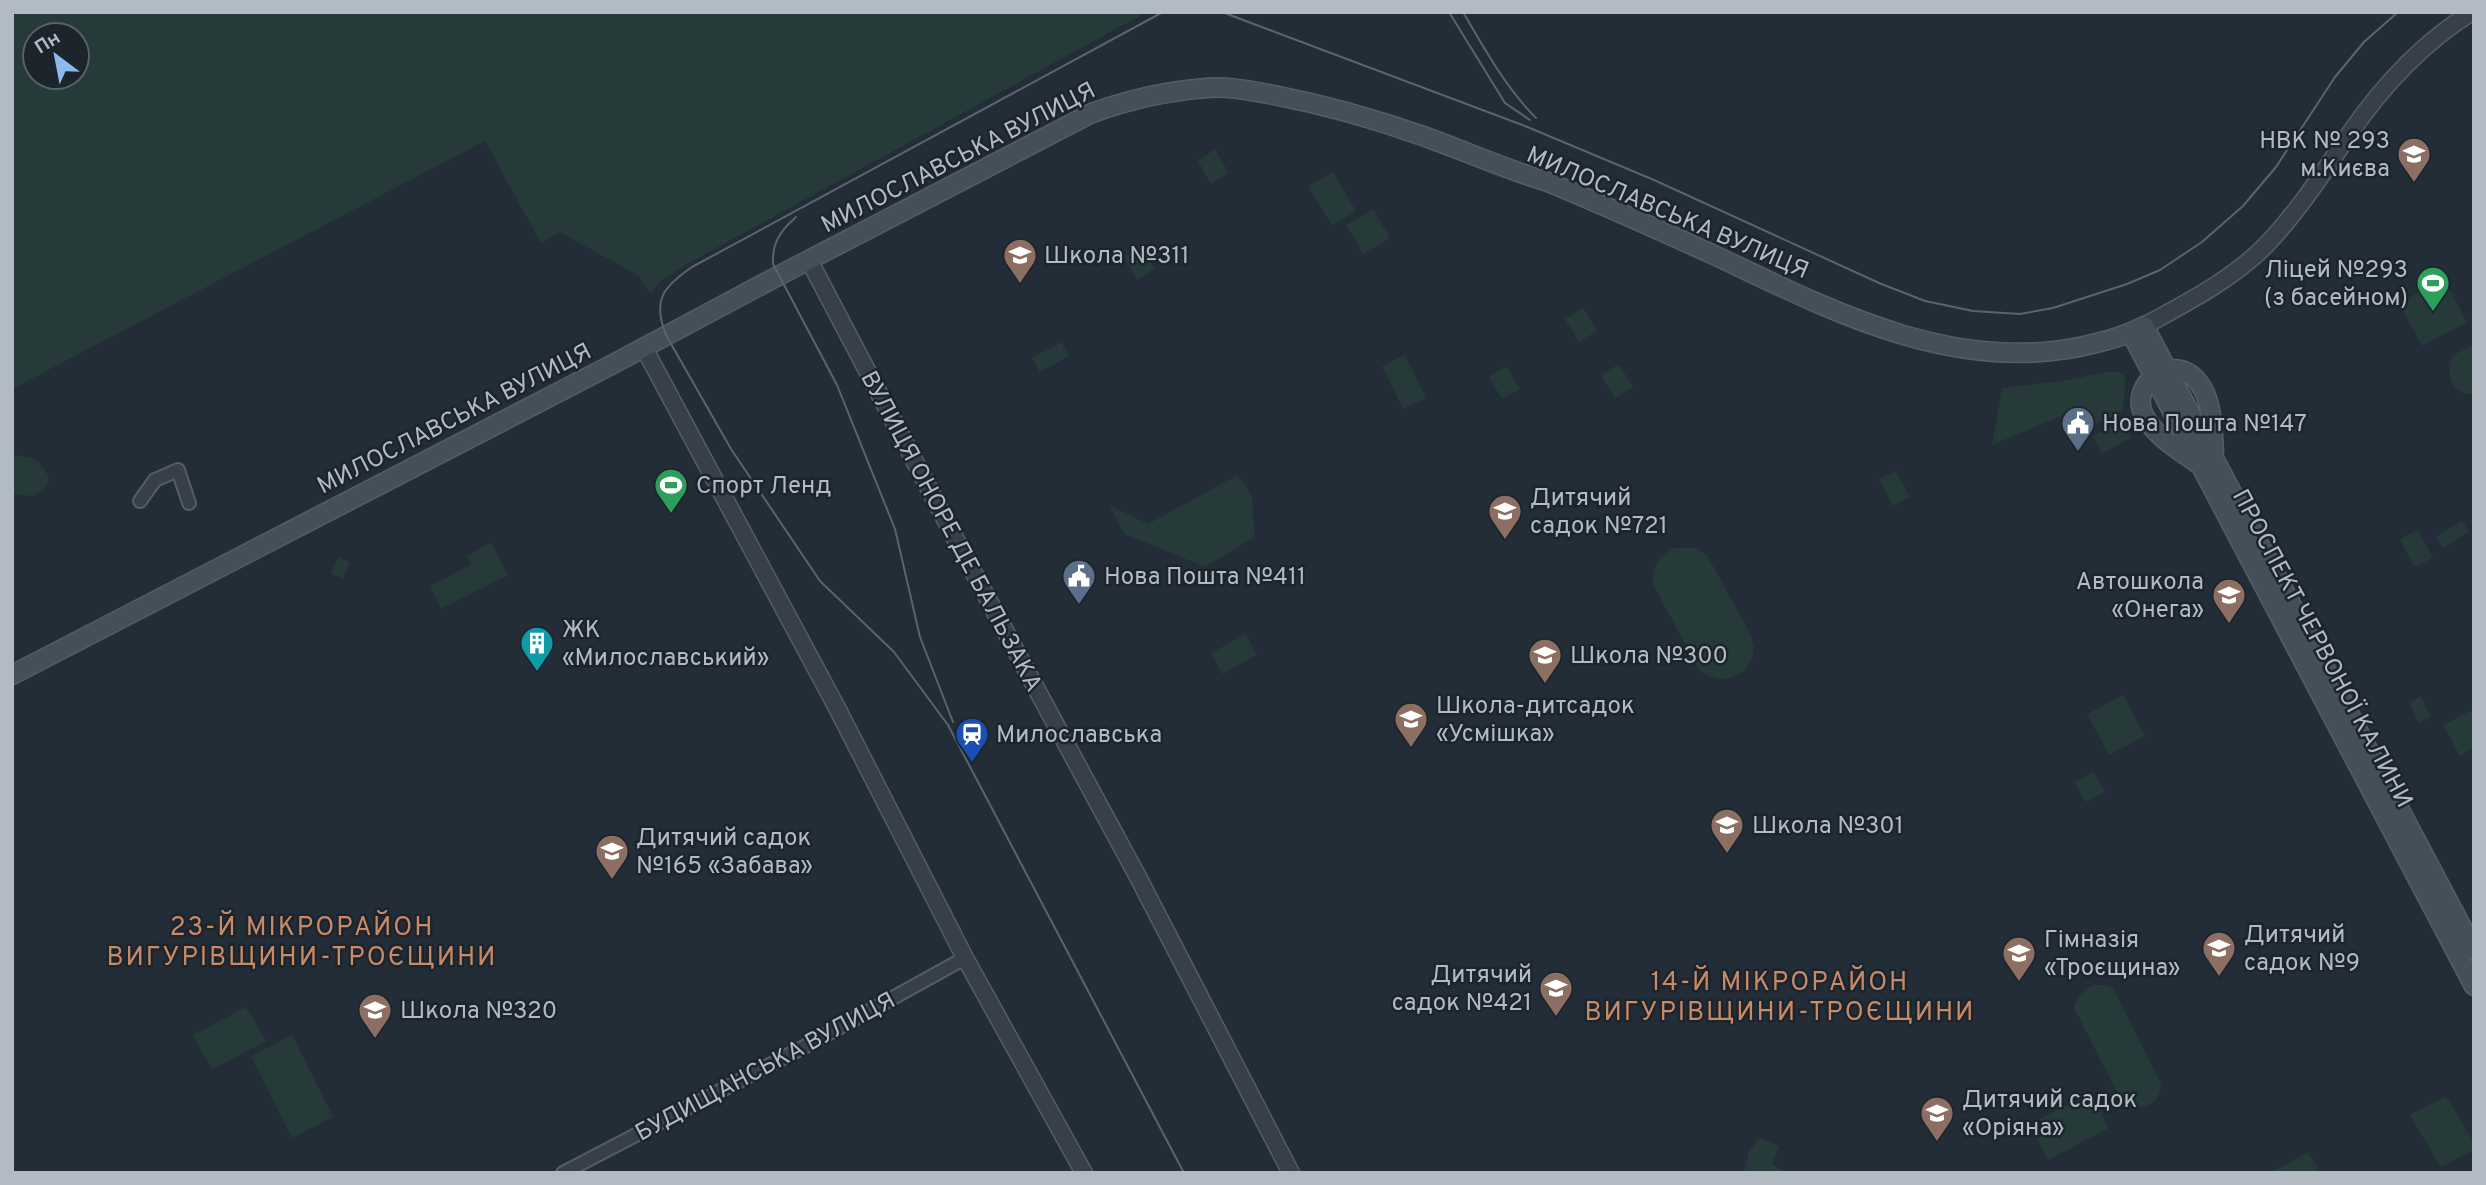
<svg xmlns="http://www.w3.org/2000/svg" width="2486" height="1185" font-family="Overpass,sans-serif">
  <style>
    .green { fill: #263a39; fill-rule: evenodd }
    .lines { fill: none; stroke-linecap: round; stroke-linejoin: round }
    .minor-casing { stroke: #555d66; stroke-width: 16 }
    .tertiary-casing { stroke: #555d66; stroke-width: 19 }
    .secondary-casing { stroke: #555d66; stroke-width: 21 }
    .minor { stroke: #373f48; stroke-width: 12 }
    .tertiary { stroke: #373f48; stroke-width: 16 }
    .secondary { stroke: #454f5a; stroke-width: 18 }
    .tram { stroke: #59646e; stroke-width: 2 }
    .labels { text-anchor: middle; stroke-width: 5; stroke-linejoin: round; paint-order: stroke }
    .poi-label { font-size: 24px; fill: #b2bac4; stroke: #1c242c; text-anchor: start }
    .street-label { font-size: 24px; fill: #b2bac4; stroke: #1c242c }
    .neighbourhood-label { font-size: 26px; letter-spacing: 2px; fill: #c98a67; stroke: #1c242c }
  </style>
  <rect width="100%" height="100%" fill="#232d37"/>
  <path class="green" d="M 12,12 L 1147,12 L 689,263 L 660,282 L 651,294 L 638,275 L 559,232 L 541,243 L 485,141 L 12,389 ZM 35,35 L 77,35 L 77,77 L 35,77 Z
    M 1215,149 L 1229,173 L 1211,184 L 1198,161 Z
    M 1333,172 L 1356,211 L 1332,226 L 1308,186 Z
    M 1373,209 L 1390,238 L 1363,254 L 1346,225 Z
    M 1141,247 L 1155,269 L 1137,280 L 1124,257 Z
    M 2444,279 L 2467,322 L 2422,346 L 2399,303 Z
    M 1583,308 L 1597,331 L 1579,342 L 1565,319 Z
    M 1061,342 L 1069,356 L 1040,372 L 1032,358 Z
    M 2474,344 L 2474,394 C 2449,394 2447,375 2452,356 Z
    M 1405,355 L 1426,398 L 1403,409 L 1382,366 Z
    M 1619,364 L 1633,387 L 1615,398 L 1601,375 Z
    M 1506,366 L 1520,389 L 1502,399 L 1489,377 Z
    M 2111,371 L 2123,374 L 2126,381 L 2122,411 L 2087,429 L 2076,410 L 1992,445 L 2002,388 L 2062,381 Z
    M 2122,421 L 2131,438 L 2102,453 L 2093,436 Z
    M 12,455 C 34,457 38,457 49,477 L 47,486 L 33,496 L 12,494 Z
    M 1896,471 L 1910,497 L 1893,506 L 1879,479 Z
    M 1238,475 L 1252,497 L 1255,537 L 1205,567 L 1125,534 L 1109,505 L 1148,524 Z
    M 2462,521 L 2469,532 L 2443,548 L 2436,537 Z
    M 2418,530 L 2433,558 L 2414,567 L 2400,539 Z
    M 491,543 L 508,575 L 441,609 L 430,586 L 471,565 L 467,555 Z
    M 1676,548 L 1693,548 L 1707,555 L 1750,633 L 1754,647 L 1752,659 L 1745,671 L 1731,678 L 1720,679 L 1709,676 L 1699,670 L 1654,586 C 1650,567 1659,554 1676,548 Z
    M 338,557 L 350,562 L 343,579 L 331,574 Z
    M 1246,634 L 1257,655 L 1222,674 L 1211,653 Z
    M 2123,695 L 2145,736 L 2109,755 L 2087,714 Z
    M 2421,696 L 2431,717 L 2419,723 L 2409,702 Z
    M 2474,709 L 2474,748 L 2460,756 L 2443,725 Z
    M 2094,772 L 2105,792 L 2086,802 L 2074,782 Z
    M 2094,985 L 2104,985 L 2113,988 L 2161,1084 C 2160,1106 2141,1113 2123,1104 L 2074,1008 C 2077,996 2083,991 2094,985 Z
    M 246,1007 L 266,1041 L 212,1070 L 193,1035 Z
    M 292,1035 L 333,1117 L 292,1138 L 251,1056 Z
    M 2091,1093 L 2109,1128 L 2048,1160 L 2030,1124 Z
    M 2446,1096 L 2474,1143 L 2474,1150 L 2441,1167 L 2410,1115 Z
    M 1759,1138 L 1779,1146 L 1772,1165 L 1787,1171 L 1787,1173 L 1744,1173 L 1749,1152 Z
    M 2308,1152 L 2321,1173 L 2270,1173 Z"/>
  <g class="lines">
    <defs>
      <path id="minor" d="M 140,501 L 155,480 L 178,470 L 189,503
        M 563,1173 L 804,1047 L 965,958"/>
      <path id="tertiary" d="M 809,260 L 956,540 L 1138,877 L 1291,1173
        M 2144,326 C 2186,303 2235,278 2268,243 C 2299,210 2323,173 2348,136 C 2380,89 2422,43 2472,12
        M 644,348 L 836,706 L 965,958 L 1084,1173"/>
      <path id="secondary" d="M 2131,333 L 2474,986
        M 2197,463 C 2179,450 2156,437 2145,417 C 2126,385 2174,349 2199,383 C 2213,401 2212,429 2214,451
        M 12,675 L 615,363 L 778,276 L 1092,113 C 1128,100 1167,91 1206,88 C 1229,86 1252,91 1274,95 C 1325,105 1375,119 1423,136 C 1465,151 1505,169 1548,182 C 1604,205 1659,230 1714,255 C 1828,309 1949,373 2079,347 C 2102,342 2123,337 2144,326 L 2474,950"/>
    </defs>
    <use href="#minor" class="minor-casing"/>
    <use href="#tertiary" class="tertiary-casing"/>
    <use href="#secondary" class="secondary-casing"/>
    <use href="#minor" class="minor"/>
    <use href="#tertiary" class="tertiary"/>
    <use href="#secondary" class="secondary"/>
    <path class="tram" d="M 1163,12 L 692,267 C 663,287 652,300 666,335 L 731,449 L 820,581 L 894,652 L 948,725 L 1184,1173
      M 1222,12 L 1525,126 L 1654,180 L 1879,283 L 1925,301 L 1973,311 L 2020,314 L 2053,308 L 2127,284 L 2160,270 L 2202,242 L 2243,206 L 2276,167 L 2335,77 L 2364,42 L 2398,12
      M 1449,12 L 1505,103 L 1530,120
      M 1463,12 C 1484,48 1506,88 1536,118
      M 796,217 C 780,231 772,243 773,264 L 837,385 L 895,529 L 920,637 L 953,722"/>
  </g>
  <defs>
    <symbol id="school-pin" viewBox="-11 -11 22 30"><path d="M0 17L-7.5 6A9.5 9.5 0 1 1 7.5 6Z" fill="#8d6e63" stroke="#1c242c"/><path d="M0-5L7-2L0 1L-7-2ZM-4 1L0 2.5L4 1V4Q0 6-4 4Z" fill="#fff"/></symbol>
    <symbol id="stadium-pin" viewBox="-11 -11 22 30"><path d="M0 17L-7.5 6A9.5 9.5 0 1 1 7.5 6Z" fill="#2e9e5b" stroke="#1c242c"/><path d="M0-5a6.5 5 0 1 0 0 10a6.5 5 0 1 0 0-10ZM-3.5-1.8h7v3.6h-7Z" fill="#fff"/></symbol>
    <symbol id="civic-pin" viewBox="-11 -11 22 30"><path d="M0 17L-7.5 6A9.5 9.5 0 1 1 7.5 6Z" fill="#5c6f8a" stroke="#1c242c"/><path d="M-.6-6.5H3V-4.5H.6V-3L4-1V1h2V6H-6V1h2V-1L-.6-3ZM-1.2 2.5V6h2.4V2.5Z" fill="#fff"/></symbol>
    <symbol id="building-pin" viewBox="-11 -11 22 30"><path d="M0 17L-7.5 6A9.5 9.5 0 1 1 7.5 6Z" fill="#0f9aa8" stroke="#1c242c"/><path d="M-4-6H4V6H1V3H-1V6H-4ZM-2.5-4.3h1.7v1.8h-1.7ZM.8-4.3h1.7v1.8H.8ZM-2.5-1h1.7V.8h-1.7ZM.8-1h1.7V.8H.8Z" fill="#fff"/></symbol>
    <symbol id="station-pin" viewBox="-11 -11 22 30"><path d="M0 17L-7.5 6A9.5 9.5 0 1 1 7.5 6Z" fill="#1a4fb4" stroke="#1c242c"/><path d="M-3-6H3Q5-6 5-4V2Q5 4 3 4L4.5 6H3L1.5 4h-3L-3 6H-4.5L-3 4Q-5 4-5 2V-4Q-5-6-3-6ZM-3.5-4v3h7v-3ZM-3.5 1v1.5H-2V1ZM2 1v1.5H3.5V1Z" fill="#fff"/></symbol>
  </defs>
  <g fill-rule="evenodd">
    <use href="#school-pin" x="2395" y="135" width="38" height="52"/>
    <use href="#school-pin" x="1001" y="236" width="38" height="52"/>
    <use href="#stadium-pin" x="2414" y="264" width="38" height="52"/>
    <use href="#civic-pin" x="2059" y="404" width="38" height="52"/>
    <use href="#stadium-pin" x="652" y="466" width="38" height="52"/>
    <use href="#school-pin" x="1486" y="492" width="38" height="52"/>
    <use href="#civic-pin" x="1060" y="557" width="38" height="52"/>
    <use href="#school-pin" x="2210" y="576" width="38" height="52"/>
    <use href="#building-pin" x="518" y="624" width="38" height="52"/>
    <use href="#school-pin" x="1526" y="636" width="38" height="52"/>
    <use href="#school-pin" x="1392" y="700" width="38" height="52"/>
    <use href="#station-pin" x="953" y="715" width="38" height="52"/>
    <use href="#school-pin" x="1708" y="806" width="38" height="52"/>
    <use href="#school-pin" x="593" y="832" width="38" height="52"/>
    <use href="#school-pin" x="2200" y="929" width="38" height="52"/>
    <use href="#school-pin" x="2000" y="934" width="38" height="52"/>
    <use href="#school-pin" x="1537" y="969" width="38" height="52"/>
    <use href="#school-pin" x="356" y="991" width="38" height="52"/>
    <use href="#school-pin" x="1918" y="1094" width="38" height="52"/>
  </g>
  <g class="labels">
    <g class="poi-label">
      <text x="2390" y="148" text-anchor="end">НВК № 293<tspan x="2390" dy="28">м.Києва</tspan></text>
      <text x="1044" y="263">Школа №311</text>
      <text x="2408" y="277" text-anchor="end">Ліцей №293<tspan x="2408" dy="28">(з басейном)</tspan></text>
      <text x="2102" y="431">Нова Пошта №147</text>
      <text x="696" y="493">Спорт Ленд</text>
      <text x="1530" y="505">Дитячий<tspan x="1530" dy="28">садок №721</tspan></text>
      <text x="1104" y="584">Нова Пошта №411</text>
      <text x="2204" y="589" text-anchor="end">Автошкола<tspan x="2204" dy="28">«Онега»</tspan></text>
      <text x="562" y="637">ЖК<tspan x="562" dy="28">«Милославський»</tspan></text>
      <text x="1570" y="663">Школа №300</text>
      <text x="1436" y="713">Школа-дитсадок<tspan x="1436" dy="28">«Усмішка»</tspan></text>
      <text x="996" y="742">Милославська</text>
      <text x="1752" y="833">Школа №301</text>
      <text x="636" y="845">Дитячий садок<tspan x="636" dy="28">№165 «Забава»</tspan></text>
      <text x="2244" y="942">Дитячий<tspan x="2244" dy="28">садок №9</tspan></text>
      <text x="2044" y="947">Гімназія<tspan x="2044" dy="28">«Троєщина»</tspan></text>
      <text x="1532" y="982" text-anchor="end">Дитячий<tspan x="1532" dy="28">садок №421</tspan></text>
      <text x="400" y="1018">Школа №320</text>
      <text x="1962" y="1107">Дитячий садок<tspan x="1962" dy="28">«Оріяна»</tspan></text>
    </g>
    <g class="street-label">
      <text transform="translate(958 157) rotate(-27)" y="8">МИЛОСЛАВСЬКА ВУЛИЦЯ</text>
      <text transform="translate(1668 212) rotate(23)" y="8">МИЛОСЛАВСЬКА ВУЛИЦЯ</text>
      <text transform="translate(454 418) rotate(-27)" y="8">МИЛОСЛАВСЬКА ВУЛИЦЯ</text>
      <text transform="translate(952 531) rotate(62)" y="8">ВУЛИЦЯ ОНОРЕ ДЕ БАЛЬЗАКА</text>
      <text transform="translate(2323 648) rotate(62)" y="8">ПРОСПЕКТ ЧЕРВОНОЇ КАЛИНИ</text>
      <text transform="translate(765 1066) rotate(-28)" y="8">БУДИЩАНСЬКА ВУЛИЦЯ</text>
    </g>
    <g class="neighbourhood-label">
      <text x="302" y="935">23-Й МІКРОРАЙОН<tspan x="302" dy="30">ВИГУРІВЩИНИ-ТРОЄЩИНИ</tspan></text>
      <text x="1780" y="990">14-Й МІКРОРАЙОН<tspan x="1780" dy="30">ВИГУРІВЩИНИ-ТРОЄЩИНИ</tspan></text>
    </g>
  </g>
  <rect width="2486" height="1185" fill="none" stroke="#b2bac4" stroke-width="28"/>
  <g transform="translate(56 56) rotate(328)"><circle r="33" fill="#1c242c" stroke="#586069" stroke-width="2"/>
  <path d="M0-5L12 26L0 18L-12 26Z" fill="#8dbaee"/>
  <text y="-10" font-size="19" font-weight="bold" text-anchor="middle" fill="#b2bac4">Пн</text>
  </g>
</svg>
